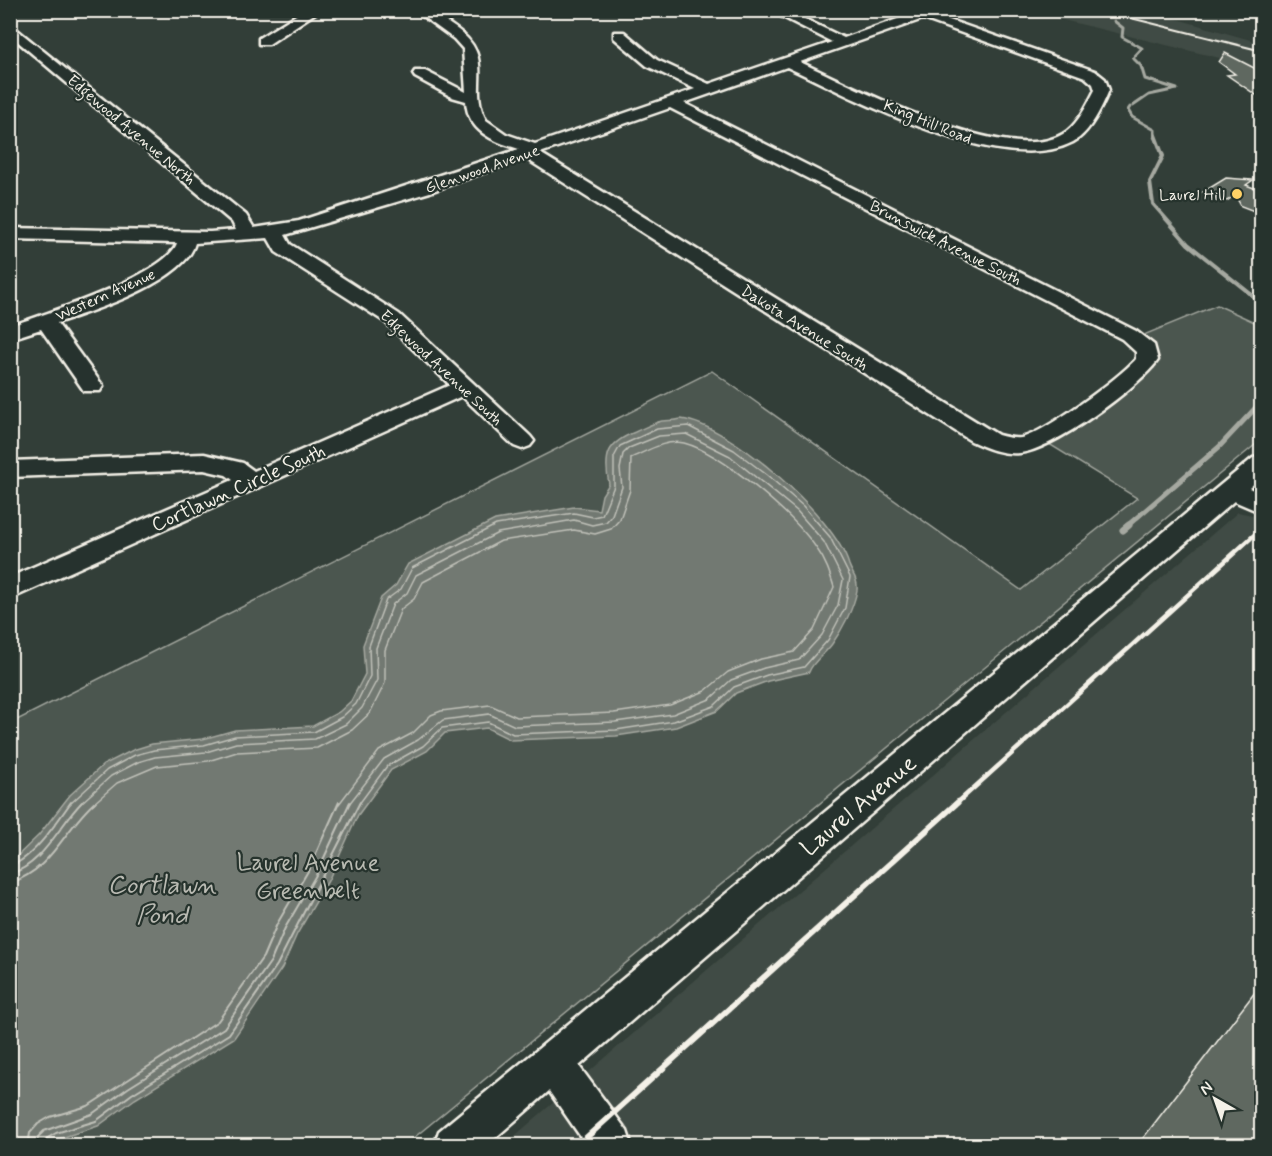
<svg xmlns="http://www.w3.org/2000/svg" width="1272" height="1156" font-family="Mynerve,sans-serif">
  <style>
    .built { fill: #404b44 }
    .green { fill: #4c564f; stroke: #a0a49c; stroke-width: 1.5 }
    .water { fill: #727972; stroke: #a6a9a1; stroke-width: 1.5 }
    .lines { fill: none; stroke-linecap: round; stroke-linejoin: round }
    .shore-far1 { stroke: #c0c1b9; stroke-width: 1.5 }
    .shore { stroke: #c0c1b9; stroke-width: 2 }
    .stream-far3 { stroke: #a6a9a1; stroke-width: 3 }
    .stream-far2 { stroke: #a6a9a1; stroke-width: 4 }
    .stream-far1 { stroke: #a6a9a1; stroke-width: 5 }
    .stream { stroke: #a6a9a1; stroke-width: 7 }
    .building { fill: #5f6861; stroke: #f4f1e8; stroke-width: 1.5 }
    .minor-casing { stroke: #f4f1e8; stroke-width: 5 }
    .minor { fill: #26332d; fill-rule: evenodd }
    .rail-far2 { stroke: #f4f1e8; stroke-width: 2 }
    .rail-far1 { stroke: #f4f1e8; stroke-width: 4.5 }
    .rail { stroke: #f4f1e8; stroke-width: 6 }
    .poi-dot { fill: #ffd166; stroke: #26332d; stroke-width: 2 }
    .labels { text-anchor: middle; stroke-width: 4.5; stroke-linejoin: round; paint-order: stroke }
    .far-street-label { font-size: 16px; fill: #f4f1e8; stroke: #26332d }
    .far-poi-label { font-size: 16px; fill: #f4f1e8; stroke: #26332d; text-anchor: end }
    .street-label { font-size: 20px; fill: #f4f1e8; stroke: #26332d }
    .near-street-label { font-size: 24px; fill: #f4f1e8; stroke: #26332d }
    .near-park-label { font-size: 24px; fill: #b9bbb2; stroke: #26332d }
    .near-water-label { font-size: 26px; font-style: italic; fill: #babbb3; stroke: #26332d }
  </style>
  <rect width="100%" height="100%" fill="#323e38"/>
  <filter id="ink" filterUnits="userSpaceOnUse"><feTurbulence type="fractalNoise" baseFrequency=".0167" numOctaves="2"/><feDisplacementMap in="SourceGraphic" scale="12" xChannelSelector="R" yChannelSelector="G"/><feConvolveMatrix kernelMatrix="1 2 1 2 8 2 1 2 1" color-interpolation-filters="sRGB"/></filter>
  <g filter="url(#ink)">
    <path class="built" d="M 1026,11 L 1149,11 L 1261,43 L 1261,68 Z
      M 1238,512 L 1261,517 L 1261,1145 L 503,1146 Z"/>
    <path class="green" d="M 1217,305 L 1261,325 L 1261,440 L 405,1145 L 11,1146 L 11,723 L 712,371 L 1021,590 L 1137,498 L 1049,444 L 1154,368 L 1158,355 L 1153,346 L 1144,338 L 1146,334 Z"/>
    <path class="water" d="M 681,419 C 731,425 835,517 849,565 C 852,574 858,578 857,590 C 854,608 842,630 832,644 C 825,654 813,661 809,672 L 768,681 L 736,693 L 717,711 L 676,727 L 616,736 L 511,740 L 487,728 L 445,733 L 427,751 L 391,770 L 358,815 L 328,881 L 297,934 L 282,968 L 234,1038 L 135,1099 L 98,1126 L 58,1139 L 46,1145 L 11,1145 L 11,862 L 39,835 L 70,795 L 103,765 L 133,750 L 152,744 L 203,739 L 235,730 L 313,726 L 339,712 L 351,701 L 365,674 L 363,645 L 381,598 L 396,585 L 408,564 L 495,520 L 574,507 L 599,510 L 602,495 L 609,484 C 603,454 608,443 635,432 C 644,428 653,423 662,421 C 669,420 674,421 681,419 Z"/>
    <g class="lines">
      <path class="shore-far1" d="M 70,804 L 107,770 L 135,755 L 154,750 L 204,745 L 235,736 L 314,732 L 342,717 L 356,704 L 370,676 L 369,646 L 386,600 L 401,589 L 412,568 L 496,525 L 574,513 L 593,517 L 602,515 L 614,486 L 614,457 L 620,446 L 657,429 L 688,426 L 734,450 L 767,475 L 803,506 L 830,537 L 850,577 L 845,608 L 828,640 L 804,667 L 767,675 L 734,687 L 714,706 L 674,721 L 616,730 L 513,734 L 488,722 L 442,728 L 423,746 L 387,766 L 359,804
        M 80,804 L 111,776 L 138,762 L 155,757 L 206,752 L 236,743 L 315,739 L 346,724 L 362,708 L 377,680 L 376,648 L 393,604 L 407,593 L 416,575 L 498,533 L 574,520 L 592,525 L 606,522 L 612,515 L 622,487 L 620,469 L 623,454 L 629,448 L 659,436 L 686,434 L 730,456 L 797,511 L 824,542 L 843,580 L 838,605 L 822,635 L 799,660 L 764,668 L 731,680 L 710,699 L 673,714 L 615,722 L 515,726 L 489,714 L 443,720 L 418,740 L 384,759 L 349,804
        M 93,804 L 117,783 L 157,766 L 208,761 L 237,752 L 317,748 L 352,730 L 370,713 L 385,683 L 385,650 L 401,609 L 414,599 L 423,582 L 501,541 L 574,530 L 595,534 L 611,529 L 620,519 L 630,490 L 631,458 C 647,451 666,439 684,443 C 722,453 795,516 817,549 C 826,561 830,574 834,587 L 814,630 L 794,652 L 761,659 L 728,672 L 705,691 L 670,705 L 614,713 L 517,717 L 490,705 L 441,711 L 431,715 L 413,733 L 379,751 L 339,804"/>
      <path class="shore" d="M 10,866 C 33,859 57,822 71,802
        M 10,874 C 43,865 59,825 82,802
        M 10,883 C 53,869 63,830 95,802
        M 28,1146 L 30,1133 L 38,1124 L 50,1117 L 88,1106 L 218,1021 L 263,957 L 277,924 L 308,871 L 339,802
        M 37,1146 L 38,1137 L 44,1131 L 92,1114 L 128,1088 L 224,1028 L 271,961 L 285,928 L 316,875 L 350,802
        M 44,1146 L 46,1139 L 56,1133 L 96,1121 L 132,1094 L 229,1034 L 277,965 L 360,802"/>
      <path class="stream-far3" d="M 1114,21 L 1123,28 L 1122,37 L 1142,48 L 1133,58 L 1141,66 L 1145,79 L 1177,89 L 1149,95 L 1133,106
        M 1130,107 L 1128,110 L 1132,117 L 1155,130 L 1155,136"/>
      <path class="stream-far2" d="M 1155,135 L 1163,156 L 1150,182 L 1153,204 L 1188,244 L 1262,303"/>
      <path class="stream-far1" d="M 1127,526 L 1219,447 L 1262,401"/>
      <path class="stream" d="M 1123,530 L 1129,525"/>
    </g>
    <path class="building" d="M 1225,53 L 1262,72 L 1262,99 L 1227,75 L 1235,74 L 1219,62 Z
      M 1226,178 L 1253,180 L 1246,185 L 1262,191 L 1262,205 L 1254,211 L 1241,206 L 1235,195 L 1227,201 L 1203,192 Z
      M 1262,983 L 1262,1146 L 1137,1146 L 1213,1047 Z"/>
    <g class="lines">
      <defs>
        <path id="minor" d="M 304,10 L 320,10 L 269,44 L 259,44 L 259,38 Z
          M 414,10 C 430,10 438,16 451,25 C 500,57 466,82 486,120 L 506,134 L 535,144 L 695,89 L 647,66 L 614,38 L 614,32 L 624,32 L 657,60 L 709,84 L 832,42 L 769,10 L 786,10 L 844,38 L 923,10 L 943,10 L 935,15 L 1095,71 L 1105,79 L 1109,90 C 1102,107 1090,133 1073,142 C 1002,179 854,98 787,67 L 684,103 L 1136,331 L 1154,345 L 1158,360 C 1139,387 1053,450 1020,453 C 1003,455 986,448 971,441 L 525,158 L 430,192 L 285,235 L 290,244 L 399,314 L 530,436 L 534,441 L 530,446 L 522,449 L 514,446 L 462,396 L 10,599 L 10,577 L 233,480 L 226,475 L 204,470 L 10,477 L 10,461 L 204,454 L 243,463 L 254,471 L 450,385 L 385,322 L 276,252 L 268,238 L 195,243 C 185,282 92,311 57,323 L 103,386 L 100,391 L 84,391 L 41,329 L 10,339 L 10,326 C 43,315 167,275 177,243 L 10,239 L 10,228 L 210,232 L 236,230 L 232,222 L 10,35 L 10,24 L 246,215 L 254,228 L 299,221 L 519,149 C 493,141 468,132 466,101 L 452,97 L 415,77 L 413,74 L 415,71 L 425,71 L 466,92 L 463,49 L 454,39 ZM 923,19 L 1085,77 L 1093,84 L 1095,90 C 1087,105 1078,125 1063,134 C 1008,168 855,87 800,62 ZM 670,108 L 1122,339 L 1136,352 L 1136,359 C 1119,378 1045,433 1021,438 C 1013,439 1005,437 998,435 L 540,153 Z
          M 1262,456 L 1262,477 L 1249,488 L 1262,494 L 1262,513 L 1234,501 L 579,1066 L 627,1131 L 632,1146 L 587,1146 L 549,1091 L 486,1146 L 434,1146 L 439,1131 L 1223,483 L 1253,458 Z"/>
      </defs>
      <use href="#minor" class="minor-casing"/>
      <use href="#minor" class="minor"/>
      <path class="rail-far2" d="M 1099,10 L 1262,51"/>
      <path class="rail-far1" d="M 956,804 L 1262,528"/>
      <path class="rail" d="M 577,1146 L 958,802"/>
    </g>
  </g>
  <circle class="poi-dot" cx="1237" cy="194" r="6"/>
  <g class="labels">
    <g class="far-street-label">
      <text transform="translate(928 121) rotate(22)" y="6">King Hill Road</text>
      <text transform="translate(132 129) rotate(40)" y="6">Edgewood Avenue North</text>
      <text transform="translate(482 168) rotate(-19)" y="6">Glenwood Avenue</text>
      <text transform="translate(946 242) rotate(27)" y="6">Brunswick Avenue South</text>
      <text transform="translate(105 294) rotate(-24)" y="6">Western Avenue</text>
      <text transform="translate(805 327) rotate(32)" y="6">Dakota Avenue South</text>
      <text transform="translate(442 367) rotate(43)" y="6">Edgewood Avenue South</text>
    </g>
    <g class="far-poi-label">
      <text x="1225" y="200">Laurel Hill</text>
    </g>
    <g class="street-label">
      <text transform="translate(238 487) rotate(-24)" y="7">Cortlawn Circle South</text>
    </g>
    <g class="near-street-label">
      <text transform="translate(858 805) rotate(-40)" y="8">Laurel Avenue</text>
    </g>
    <g class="near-park-label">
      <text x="308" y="870">Laurel Avenue<tspan x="308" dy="28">Greenbelt</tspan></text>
    </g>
    <g class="near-water-label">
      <text x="162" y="893">Cortlawn<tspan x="162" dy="30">Pond</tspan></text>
    </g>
  </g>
  <rect width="1272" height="1156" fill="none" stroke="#26332d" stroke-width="36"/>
  <rect x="18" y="18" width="1236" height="1120" fill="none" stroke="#f4f1e8" stroke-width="2" filter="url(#ink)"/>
  <g transform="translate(1215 1099) rotate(320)" stroke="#26332d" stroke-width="4.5" paint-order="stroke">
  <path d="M0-4.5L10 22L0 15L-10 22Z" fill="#f4f1e8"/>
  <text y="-9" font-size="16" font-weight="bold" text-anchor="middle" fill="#f4f1e8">N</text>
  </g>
</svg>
